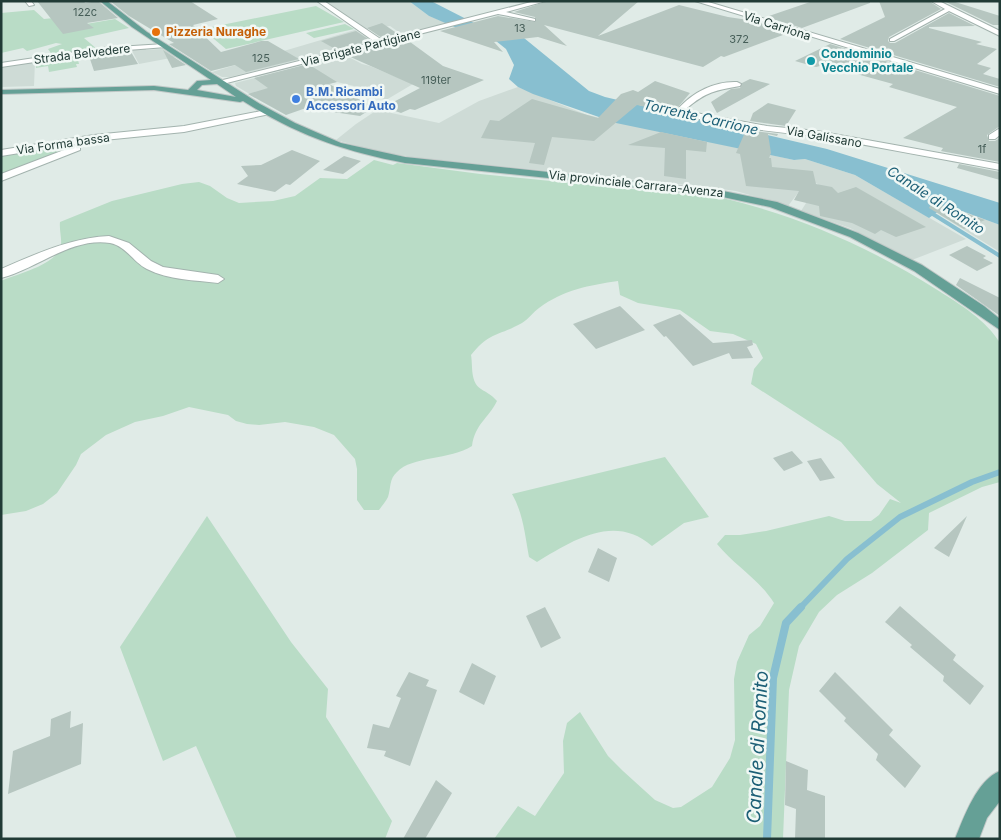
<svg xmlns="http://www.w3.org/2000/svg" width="1001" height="840" font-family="Inter,sans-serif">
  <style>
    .built { fill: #cedbd6 }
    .green { fill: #b9dcc6 }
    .water { fill: #88bfd0 }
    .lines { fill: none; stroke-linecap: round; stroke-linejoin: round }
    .stream-far2 { stroke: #88bfd0; stroke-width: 4 }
    .stream-far1 { stroke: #88bfd0; stroke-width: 6 }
    .stream { stroke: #88bfd0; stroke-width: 8 }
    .building { fill: #b6c6c0 }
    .minor-casing { stroke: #a3b3ae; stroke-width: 2 }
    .major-casing { stroke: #c1c8c7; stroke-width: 2 }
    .minor { fill: #fff; fill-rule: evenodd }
    .major { fill: #65a096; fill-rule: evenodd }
    .food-dot { fill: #e8710a; stroke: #f1f8f5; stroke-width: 2 }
    .culture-dot { fill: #0f9aa8; stroke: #f1f8f5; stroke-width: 2 }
    .shop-dot { fill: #3f7fe0; stroke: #f1f8f5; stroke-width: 2 }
    .labels { text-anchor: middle; stroke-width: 5; stroke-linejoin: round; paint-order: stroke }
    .far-number-label { font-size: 11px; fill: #465e58 }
    .far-street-label { font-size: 12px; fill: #213b36; stroke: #f1f8f5 }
    .far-food-label { font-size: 12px; font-weight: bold; fill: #c56008; stroke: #f1f8f5; text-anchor: start }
    .far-culture-label { font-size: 12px; font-weight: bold; fill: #0d838f; stroke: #f1f8f5; text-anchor: start }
    .far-shop-label { font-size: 12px; font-weight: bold; fill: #366cbe; stroke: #f1f8f5; text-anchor: start }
    .far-water-label { font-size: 14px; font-style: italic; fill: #1c5f76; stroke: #f1f8f5 }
    .near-water-label { font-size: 19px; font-style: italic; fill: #1c5f76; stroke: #f1f8f5 }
  </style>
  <rect width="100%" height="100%" fill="#e0ebe7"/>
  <path class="built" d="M 323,1 L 409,1 L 429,16 L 447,23 L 403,35 L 390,26 L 367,29 Z
    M 355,30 L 373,41 L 230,77 L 222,77 L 212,72 Z
    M 146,48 L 146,50 L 163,49 L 176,57 L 139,64 L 131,49 Z
    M 345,55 L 362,64 L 370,66 L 413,84 L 386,100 L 358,87 L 337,82 L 260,100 L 236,86 L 235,83 Z
    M 35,61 L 34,86 L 1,87 L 1,67 Z
    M 518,87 L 587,115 L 794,160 L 805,159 L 855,175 L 966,239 L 912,260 L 850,228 L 801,211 L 818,184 L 807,181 L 788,206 L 736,191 L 706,187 L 412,157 L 376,151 L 336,140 L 356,124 L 377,110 L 439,123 L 479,101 Z
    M 943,208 L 962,211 L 1000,225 L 1000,252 L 940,215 Z"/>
  <path class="green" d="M 316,6 L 344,22 L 226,49 L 202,29 Z
    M 34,10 L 44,19 L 54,18 L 63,28 L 115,19 L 129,28 L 84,38 L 97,49 L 53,56 L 48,49 L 62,44 L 56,43 L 27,51 L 23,48 L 1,53 L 1,13 Z
    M 345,24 L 354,29 L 314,38 L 306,33 Z
    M 85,54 L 87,58 L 78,60 L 79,64 L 76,64 L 77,67 L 49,72 L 48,66 L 36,68 L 36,61 Z
    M 85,141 L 85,143 L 1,176 L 1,155 Z
    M 374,160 L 393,165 L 397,163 L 480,174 L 722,198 C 800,216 873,249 939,291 C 961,305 986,320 1000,343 L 1000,482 L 982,487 L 929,513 L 928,530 L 872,573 L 837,595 L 819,612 L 799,646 L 789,690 L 783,839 L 494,839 L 518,806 L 535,816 L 564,773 L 563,741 L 567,723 L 580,712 L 608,756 L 623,771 L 655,800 L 673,808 L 681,807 L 712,787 L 730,758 L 735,740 L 734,679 L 737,662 L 749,635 L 760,626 L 774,603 C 759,579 735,566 717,544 L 725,535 L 740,535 L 766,531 L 829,516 L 845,521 L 871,521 L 879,515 L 890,499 L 901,503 L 877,484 L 841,442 L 751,384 L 754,369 L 763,358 L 756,344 L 733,334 L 710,331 L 680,310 L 638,303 L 620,295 L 618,281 C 590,285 563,290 539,308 C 533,312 529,319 522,323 C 499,336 490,331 471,355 C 473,366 470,382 481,389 C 487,393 491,394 497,401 C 488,419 475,424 472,446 C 450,460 412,456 397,472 C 389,479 391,488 388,497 C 386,501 382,506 379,510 L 364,510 L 357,500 L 357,469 L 355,459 L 334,435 L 314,427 L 285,422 L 259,425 L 247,424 L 236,421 L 228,415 L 189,407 L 163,416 L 135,422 L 106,435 L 81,454 L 76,465 L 57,493 L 43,504 L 26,511 L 1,515 L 1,281 C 17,274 52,266 60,249 C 63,241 59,231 60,222 L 112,201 L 182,184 L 199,182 L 210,186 L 227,198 L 239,203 L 273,201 L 295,196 L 320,178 L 347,179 Z
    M 665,457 L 709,517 L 684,523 L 652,546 C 614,513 572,541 537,562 L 529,557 C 525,535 523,513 512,494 Z
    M 207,516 L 291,642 L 328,689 L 326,717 L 392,821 L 385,839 L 237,839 L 196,746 L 163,761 L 120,647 Z"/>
  <path class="water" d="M 409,1 L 431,1 L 474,23 L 524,38 L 589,91 L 605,97 L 827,149 L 1000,203 L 1000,225 L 962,211 L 943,208 L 929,218 L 855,175 L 805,159 L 794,160 L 616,123 L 533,94 L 518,87 L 509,79 L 514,65 L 506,49 L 496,41 L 457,28 L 429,16 Z"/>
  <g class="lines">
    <path class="stream-far2" d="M 928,211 L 1000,256"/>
    <path class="stream-far1" d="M 800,608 L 847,559 L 900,517 L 972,482 L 1000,472"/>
    <path class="stream" d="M 767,839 L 773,678 L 786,623 L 801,607"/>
  </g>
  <path class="building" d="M 37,1 L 84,1 L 85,3 L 98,1 L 118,18 L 87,23 L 94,28 L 63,34 Z
    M 110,1 L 190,1 L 218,19 L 193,25 L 221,52 L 261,41 L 268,41 L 299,59 L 246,72 L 235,65 L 211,71 L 169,44 L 174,43 L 129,16 Z
    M 548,1 L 639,1 L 598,36 L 679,5 L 728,17 L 755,21 L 791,32 L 724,57 L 721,56 L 703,67 L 544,25 L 567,46 L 538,37 L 494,42 L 503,52 L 440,31 L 498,16 L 536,22 L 535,17 L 514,12 Z
    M 813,1 L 870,1 L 870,3 L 802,28 L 766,17 Z
    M 879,1 L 929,1 L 941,9 L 889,37 L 888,41 L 890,43 L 895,43 L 949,13 L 975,26 L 929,27 L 929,28 L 982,42 L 976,44 L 997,49 L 977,64 L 991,68 L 983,74 L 1000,79 L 1000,87 L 840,39 L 885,17 Z
    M 944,1 L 952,1 L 1000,16 L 1000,25 L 993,25 Z
    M 382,23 L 398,34 L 382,38 L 367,28 Z
    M 356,31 L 371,41 L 337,50 L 321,41 Z
    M 406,39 L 443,66 L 484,80 L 415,110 L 410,109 L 401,113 L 384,107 L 420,88 L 346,55 Z
    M 830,44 L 1000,96 L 1000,126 L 987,135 L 989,141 L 995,141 L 1000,138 L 1000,162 L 946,152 L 941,151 L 943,148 L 903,138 L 957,107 L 889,87 L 893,84 L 824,65 L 816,67 L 795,61 Z
    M 163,50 L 186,65 L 172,68 Z
    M 131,52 L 138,64 L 94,71 L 89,56 Z
    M 308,64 L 337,82 L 329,84 L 374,107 L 360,116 L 306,108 L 286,115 L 248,94 L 268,88 L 254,78 Z
    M 750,79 L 770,84 L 717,113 L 711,102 L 731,89 L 740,88 L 742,83 Z
    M 655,81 L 690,93 L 673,113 L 637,105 L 594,141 L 552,137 L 544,165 L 529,163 L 535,143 L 481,138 L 490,120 L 499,121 L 532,99 L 598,118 L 621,94 L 633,90 L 638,92 Z
    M 768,103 L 796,110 L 786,126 L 750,121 L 753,113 Z
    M 746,130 L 778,134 L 777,136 L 768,134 L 771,153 L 769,158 L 771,158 L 772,167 L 813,171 L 816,184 L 832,187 L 838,193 L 856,187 L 926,227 L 896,237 L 881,230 L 875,234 L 852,223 L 820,216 L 819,206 L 794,200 L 799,191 L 746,186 L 740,154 L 736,153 Z
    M 661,132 L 707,142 L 706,152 L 686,150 L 686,179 L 664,176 L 665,148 L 628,145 Z
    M 292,150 L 320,161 L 290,185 L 286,184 L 275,192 L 237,184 L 248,176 L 241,166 L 261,165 Z
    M 344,156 L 361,161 L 343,174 L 323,170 Z
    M 959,164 L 1000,172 L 1000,180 L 957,168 Z
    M 932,202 L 985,220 L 964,229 L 929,208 Z
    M 967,246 L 986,256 L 983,258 L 993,263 L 977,271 L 949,255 Z
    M 960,278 L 1000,298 L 1000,316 L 956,285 Z
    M 620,306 L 645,330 L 596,349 L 573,324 Z
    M 680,314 L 713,343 L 752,340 L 753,345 L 747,347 L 753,358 L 732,359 L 729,353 L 693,366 L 666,336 L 664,337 L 653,325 Z
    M 792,451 L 803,463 L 784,471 L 773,458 Z
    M 821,458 L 835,478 L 820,481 L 807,461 Z
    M 967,516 L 949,557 L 934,548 Z
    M 598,548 L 617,558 L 609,582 L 588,572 Z
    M 900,606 L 956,655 L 953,660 L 984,686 L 970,705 L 943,681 L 944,676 L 910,647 L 912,645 L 885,622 Z
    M 545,607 L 561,638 L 541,648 L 526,616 Z
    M 472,663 L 496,676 L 484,705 L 459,692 Z
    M 409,672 L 429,680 L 426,686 L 437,690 L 410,766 L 384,756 L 386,751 L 367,748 L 373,724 L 389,728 L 401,698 L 396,696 Z
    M 835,672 L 893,730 L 889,735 L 921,766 L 905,788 L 876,760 L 878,754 L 844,721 L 846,718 L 819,691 Z
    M 71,711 L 70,728 L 83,723 L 81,764 L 8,794 L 13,751 L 50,736 L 51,719 Z
    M 786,761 L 808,770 L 807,790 L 825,796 L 825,839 L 795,839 L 796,809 L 785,805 Z
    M 436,780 L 452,793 L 425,839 L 403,839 Z"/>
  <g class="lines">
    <defs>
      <path id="minor" d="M 25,1 L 31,1 L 34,5 L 29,6 Z
        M 317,1 L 324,1 L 382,40 L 535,1 L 546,1 L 506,12 L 535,19 L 535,21 L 498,14 L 219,85 L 219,81 L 375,42 Z
        M 695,1 L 705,1 L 1000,89 L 1000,94 Z
        M 931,1 L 939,1 L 1000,31 L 1000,36 L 949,11 L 894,41 L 890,41 L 890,39 L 945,9 Z
        M 164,44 L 166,45 L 166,47 L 102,52 L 1,67 L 1,63 L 102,48 Z
        M 737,82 L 741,84 L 740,86 C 716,90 706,92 687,108 L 696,113 L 767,126 L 817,131 L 1000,164 L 1000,170 C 940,159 879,147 819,137 C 790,132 697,127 678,109 C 693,92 715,81 737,82 Z
        M 267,110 L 271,112 L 270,114 L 184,132 L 94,141 L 1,156 L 1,150 L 94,135 L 184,126 Z
        M 1000,128 L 1000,135 L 995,139 L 989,139 L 989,135 Z
        M 77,145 L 80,146 L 80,150 L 1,181 L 1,174 Z
        M 109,236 L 129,243 L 151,261 L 163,267 L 218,275 L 224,279 L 218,283 C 194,280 169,280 147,269 C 133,262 126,246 110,243 C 71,237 37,269 1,278 L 1,269 C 36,254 70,238 109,236 Z"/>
      <path id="major" d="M 100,1 L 107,1 L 147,32 L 260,104 L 295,123 L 341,143 L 405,157 L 718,190 L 777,202 L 858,233 L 922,265 L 984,306 L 1000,319 L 1000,330 L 914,271 L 850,237 L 770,207 L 718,196 L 405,163 C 343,151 297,135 243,101 L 240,102 L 154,90 L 1,94 L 1,90 L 154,86 L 188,90 L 197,81 L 211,80 L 132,27 ZM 217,84 L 236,97 L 197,90 L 202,85 Z
        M 1000,771 L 1000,801 L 987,818 L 979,839 L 955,839 C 964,817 977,780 1000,771 Z"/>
    </defs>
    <use href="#minor" class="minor-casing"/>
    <use href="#major" class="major-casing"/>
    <use href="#minor" class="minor"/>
    <use href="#major" class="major"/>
  </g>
  <circle class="food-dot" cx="156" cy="32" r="5"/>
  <circle class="culture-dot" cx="811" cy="61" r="5"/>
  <circle class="shop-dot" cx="296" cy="99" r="5"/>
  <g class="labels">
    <g class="far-number-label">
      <text x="85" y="16">122c</text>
      <text x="520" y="32">13</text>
      <text x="739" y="43">372</text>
      <text x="261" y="62">125</text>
      <text x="436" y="84">119ter</text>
      <text x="982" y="153">1f</text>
    </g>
    <g class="far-street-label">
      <text transform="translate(777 26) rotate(18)" y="4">Via Carriona</text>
      <text transform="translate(361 48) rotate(-14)" y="4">Via Brigate Partigiane</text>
      <text transform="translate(82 54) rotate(-7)" y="4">Strada Belvedere</text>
      <text transform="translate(824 137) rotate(10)" y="4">Via Galissano</text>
      <text transform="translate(63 144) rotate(-8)" y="4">Via Forma bassa</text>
      <text transform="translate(636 184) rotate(6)" y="4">Via provinciale Carrara-Avenza</text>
    </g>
    <g class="far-food-label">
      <text x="166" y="36">Pizzeria Nuraghe</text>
    </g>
    <g class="far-culture-label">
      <text x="821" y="58">Condominio<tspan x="821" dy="14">Vecchio Portale</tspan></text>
    </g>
    <g class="far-shop-label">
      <text x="306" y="96">B.M. Ricambi<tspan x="306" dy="14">Accessori Auto</tspan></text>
    </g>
    <g class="far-water-label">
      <text transform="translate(701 117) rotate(13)" y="5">Torrente Carrione</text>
      <text transform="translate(936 200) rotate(33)" y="5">Canale di Romito</text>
    </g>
    <g class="near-water-label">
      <text transform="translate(757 747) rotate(-87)" y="7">Canale di Romito</text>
    </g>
  </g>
  <rect width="1001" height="840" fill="none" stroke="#213b36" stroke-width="5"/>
</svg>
